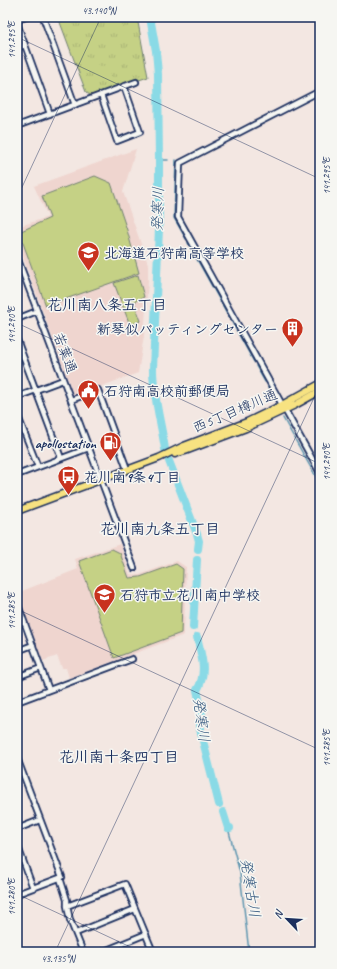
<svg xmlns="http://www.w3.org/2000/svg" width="337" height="969" font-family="Caveat,'Klee One',sans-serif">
	<defs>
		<pattern id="park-tufts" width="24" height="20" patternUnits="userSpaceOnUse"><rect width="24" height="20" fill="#c5d185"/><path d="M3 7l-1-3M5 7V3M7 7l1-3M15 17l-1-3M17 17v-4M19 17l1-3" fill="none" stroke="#a9b475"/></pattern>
	</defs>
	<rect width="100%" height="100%" fill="#f3e7e2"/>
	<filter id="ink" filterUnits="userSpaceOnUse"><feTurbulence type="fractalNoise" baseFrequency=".025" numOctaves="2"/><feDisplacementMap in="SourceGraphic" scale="8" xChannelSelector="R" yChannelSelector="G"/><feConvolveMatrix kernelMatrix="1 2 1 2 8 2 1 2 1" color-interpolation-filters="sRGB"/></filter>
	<g filter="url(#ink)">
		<path fill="#efd5cf" d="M136,149l-13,43 25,72v17l-4,55 -6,37 -64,23 -57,-155v-14l31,-10 -14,-31z
			M120,544l10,30 9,1 38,-14 9,6 -2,68 -115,43 -3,-10h-4l-5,-12 -14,5 -26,-65v-3l61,-24 -3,-10z"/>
		<path fill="url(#park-tufts)" stroke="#708072" d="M58,17h79l11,60 -57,19 -5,-4z"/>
		<path fill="#c5d185" stroke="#708072" d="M95,176l16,7 16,47 12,43 -93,33 -27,-74 31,-14 -8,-22z
			M138,275l6,22 -10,5 7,19 -11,4 -16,-42z
			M112,549l8,4 9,25 11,-1 36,-13 7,5 -2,64 -67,25 -35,-97z"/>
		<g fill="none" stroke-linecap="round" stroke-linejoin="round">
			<path stroke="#5e96b0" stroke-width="1.5" d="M159,160h9
				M176,160l-2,58 12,21
				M188,243l66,119
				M256,366l9,16
				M268,387l6,11
				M283,418l37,66
				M228,828l12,45 9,79"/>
			<path stroke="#8adae6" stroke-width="8" d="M150,17l6,34 2,23 1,86v68l-6,141c0,27 8,53 12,80
				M169,461l28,73 2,7 -1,8
				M193,627l4,-67
				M197,637c4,17 11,36 0,53l5,23 -3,12 20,79
				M223,812l5,16h2"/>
			<defs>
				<path id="minor" d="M43,17l32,88
					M17,20l9,-3
					M17,23l33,91
					M17,48l8,-3
					M320,91l-140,72 -2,54 142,256
					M101,95l16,46 23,-9 -16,-46
					M17,126l119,-44
					M17,257l117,311
					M17,319l20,-8
					M17,340l44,118
					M17,397l46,-17
					M71,400l27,-10 29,79
					M17,414l21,53
					M17,475l72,-27
					M17,602l32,88
					M17,625l7,-3
					M17,651l16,-6
					M17,677l24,-9
					M17,702l115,-43
					M17,758l45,119 -45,17
					M17,829l23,-9
					M17,844l16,44
					M60,878l7,22v6l3,14 13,32
					M67,906l58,-22 28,68
					M76,933l59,-24
					M102,952l44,-18"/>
				<path id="major" d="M175,454l10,-3 61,-23 49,-23 25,-14
					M17,511l142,-53 25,-12 63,-24 35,-17 38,-21"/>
			</defs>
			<use href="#minor" stroke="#1b2f5e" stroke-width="8"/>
			<use href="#major" stroke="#1b2f5e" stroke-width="9"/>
			<use href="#minor" stroke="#f6f6f2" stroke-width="4.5"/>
			<use href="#major" stroke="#f7e281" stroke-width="6"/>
		</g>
	</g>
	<path fill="none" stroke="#1b2f5e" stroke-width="1" stroke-opacity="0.45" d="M17,37l303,142M17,198l84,-181M17,323l303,141M17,609l303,141M17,894l124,58M55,952l265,-567"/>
	<defs>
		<symbol id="school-pin" viewBox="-11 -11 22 30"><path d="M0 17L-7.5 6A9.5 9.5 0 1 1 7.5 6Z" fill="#c8321e" stroke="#f6f6f2"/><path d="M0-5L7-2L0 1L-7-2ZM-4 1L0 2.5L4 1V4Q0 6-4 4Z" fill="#fff"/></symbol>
		<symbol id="building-pin" viewBox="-11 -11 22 30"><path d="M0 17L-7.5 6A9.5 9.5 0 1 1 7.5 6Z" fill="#c8321e" stroke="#f6f6f2"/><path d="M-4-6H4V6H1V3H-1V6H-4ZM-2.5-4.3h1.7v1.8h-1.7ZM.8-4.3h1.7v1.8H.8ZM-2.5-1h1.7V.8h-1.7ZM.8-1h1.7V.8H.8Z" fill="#fff"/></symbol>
		<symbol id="civic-pin" viewBox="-11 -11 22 30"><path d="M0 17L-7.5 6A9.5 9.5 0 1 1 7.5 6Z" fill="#c8321e" stroke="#f6f6f2"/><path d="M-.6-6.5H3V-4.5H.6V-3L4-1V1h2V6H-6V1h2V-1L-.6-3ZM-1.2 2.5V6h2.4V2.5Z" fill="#fff"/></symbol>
		<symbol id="fuel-pin" viewBox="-11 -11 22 30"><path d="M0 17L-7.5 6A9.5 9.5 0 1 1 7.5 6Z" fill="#c8321e" stroke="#f6f6f2"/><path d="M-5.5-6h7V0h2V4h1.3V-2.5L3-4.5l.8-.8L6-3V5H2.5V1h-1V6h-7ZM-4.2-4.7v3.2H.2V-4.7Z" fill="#fff"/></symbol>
		<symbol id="bus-pin" viewBox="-11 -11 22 30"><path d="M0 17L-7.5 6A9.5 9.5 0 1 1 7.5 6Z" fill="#c8321e" stroke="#f6f6f2"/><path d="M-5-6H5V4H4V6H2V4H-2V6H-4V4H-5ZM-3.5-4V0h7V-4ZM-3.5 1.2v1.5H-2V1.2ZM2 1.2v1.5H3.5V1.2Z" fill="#fff"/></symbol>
	</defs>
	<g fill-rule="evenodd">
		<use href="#school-pin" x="76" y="240" width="25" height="34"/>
		<use href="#building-pin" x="280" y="316" width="25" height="34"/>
		<use href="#civic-pin" x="76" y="378" width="25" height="34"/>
		<use href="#fuel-pin" x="98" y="430" width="25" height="34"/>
		<use href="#bus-pin" x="56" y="464" width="25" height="34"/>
		<use href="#school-pin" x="92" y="582" width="25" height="34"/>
	</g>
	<g text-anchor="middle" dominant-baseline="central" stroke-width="3" stroke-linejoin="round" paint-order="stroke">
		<g font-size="14" font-weight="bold" fill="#1b2f5e" stroke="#f6f6f2" text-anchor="start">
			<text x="104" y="253">北海道石狩南高等学校</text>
			<text x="278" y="329" text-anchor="end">新琴似バッティングセンター</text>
			<text x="104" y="391">石狩南高校前郵便局</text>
			<text x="96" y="443" text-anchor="end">apollostation</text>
			<text x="84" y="477">花川南9条4丁目</text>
			<text x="120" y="595">石狩市立花川南中学校</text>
		</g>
		<g font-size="14" fill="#1b2f5e" stroke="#f6f6f2">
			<text transform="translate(65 353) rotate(69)">若葉通</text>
			<text transform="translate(235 411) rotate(-23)">西5丁目樽川通</text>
		</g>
		<g font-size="15" font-style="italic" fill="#375a80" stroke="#f6f6f2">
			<text transform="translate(158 209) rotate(-88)">発寒川</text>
			<text transform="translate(201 720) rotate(82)">発寒川</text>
			<text transform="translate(250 888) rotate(81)">発寒古川</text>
		</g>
		<g font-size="15" font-weight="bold" fill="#1b2f5e" stroke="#f6f6f2">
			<text x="107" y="305">花川南八条五丁目</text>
			<text x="160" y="529">花川南九条五丁目</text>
			<text x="119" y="757">花川南十条四丁目</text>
		</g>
	</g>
	<rect width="337" height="969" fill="none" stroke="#f6f6f2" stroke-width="44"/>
	<g transform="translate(287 919) rotate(295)" stroke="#f6f6f2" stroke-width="3" paint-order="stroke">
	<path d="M0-3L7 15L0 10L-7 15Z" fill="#1b2f5e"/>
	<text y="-6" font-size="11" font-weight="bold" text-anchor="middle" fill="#1b2f5e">N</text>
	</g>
	<rect x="22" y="22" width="293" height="925" fill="none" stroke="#1b2f5e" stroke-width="1.5"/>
	<g font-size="10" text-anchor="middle" fill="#1b2f5e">
		<text x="99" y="14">43.140°N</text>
		<text transform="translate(11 40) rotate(-90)" y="4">141.295°E</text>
		<text transform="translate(326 176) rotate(-90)" y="4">141.295°E</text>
		<text transform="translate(11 325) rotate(-90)" y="4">141.290°E</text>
		<text transform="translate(326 462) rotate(-90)" y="4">141.290°E</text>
		<text transform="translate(11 611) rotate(-90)" y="4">141.285°E</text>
		<text transform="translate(326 748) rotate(-90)" y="4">141.285°E</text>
		<text transform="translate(11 897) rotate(-90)" y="4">141.280°E</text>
		<text x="58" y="962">43.135°N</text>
	</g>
</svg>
